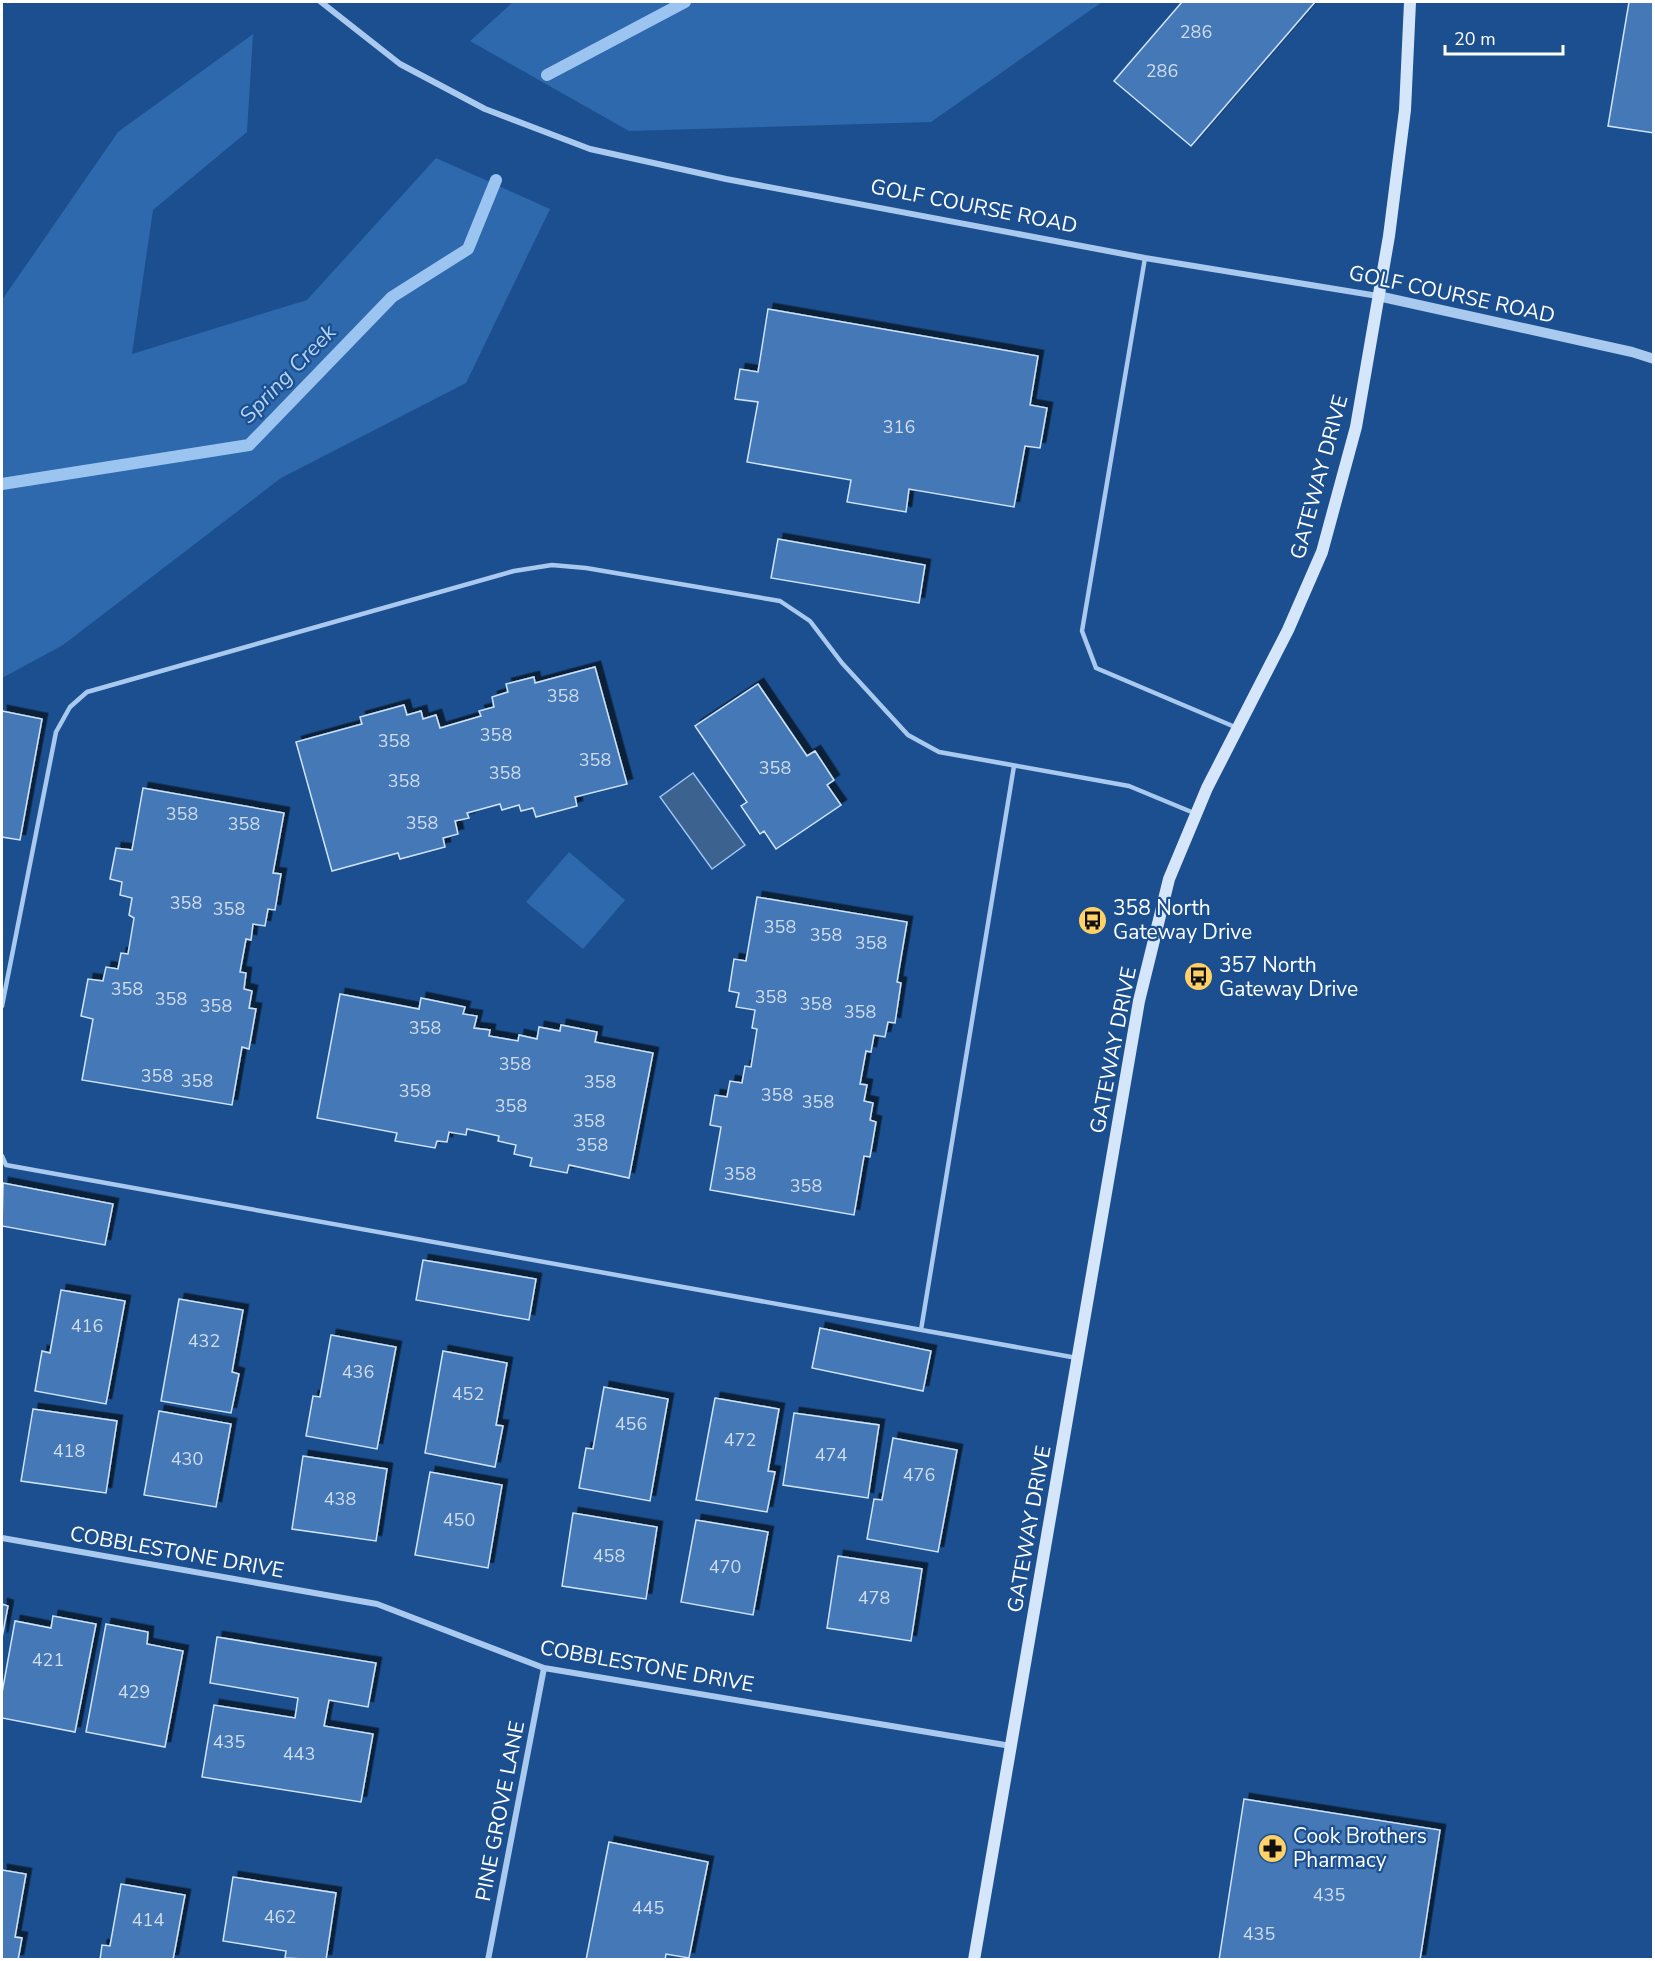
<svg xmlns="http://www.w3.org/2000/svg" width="1655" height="1961" font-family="'Nunito Sans',sans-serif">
	<defs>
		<filter id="shadow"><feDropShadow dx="5.5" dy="-5.5" stdDeviation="0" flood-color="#0009"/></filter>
	</defs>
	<rect width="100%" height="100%" fill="#1b4f8f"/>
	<path fill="#2e69ad" d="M513,2h589l-171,120 -302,9 -159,-90z
		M253,34l-6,98 -94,78 -21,144 175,-54 129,-142 114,51 -84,174 -185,95 -218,167 -61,33v-378l116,-168z
		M569,852l56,48 -42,49 -57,-47z"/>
	<path fill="#3c6290" stroke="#9cc4f0" stroke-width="1.5" d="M693,773l52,72 -33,24 -52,-72z"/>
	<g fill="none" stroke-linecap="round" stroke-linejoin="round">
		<path stroke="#9cc4f0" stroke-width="12" d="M547,75l138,-73
			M2,484l247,-39 143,-148 76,-48 28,-69"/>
	</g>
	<path fill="#4478b7" stroke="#cfe3fa" stroke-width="1.5" filter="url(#shadow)" d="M1182,2h133l-124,144 -77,-65z
		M1629,2h25v131l-46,-7z
		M768,309l270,47 -8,49 17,3 -7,40 -15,-2 -11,61 -105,-18 -3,23 -59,-10 4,-22 -104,-18 11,-60 -23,-3 5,-30 18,3z
		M778,539l147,26 -6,38 -148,-25z
		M595,667l32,117 -52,13 2,9 -41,11 -3,-9 -12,3 -2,-6 -17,5 -2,-6 -33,9 2,5 -14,3 3,13 -15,4 2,9 -45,12 -2,-6 -66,18 -36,-129 66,-18 -2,-7 44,-12 3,10 14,-4 2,8 13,-4 4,13 41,-12 -2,-5 15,-4 -2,-10 16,-5 -2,-8 28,-7 1,6z
		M758,684l49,72 8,-5 19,29 -7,5 14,20 -65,44 -12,-18 -4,3 -19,-28 6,-4 -52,-76z
		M2,711l40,8 -22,121 -18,-3z
		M143,788l141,25 -11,60 8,1 -6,36 -7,-1 -3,17 -12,-2 -2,16 -5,-1 -6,33 6,1 -2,16 8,2 -3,17 7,1 -7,40 -7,-2 -10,58 -150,-25 11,-61 -12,-3 7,-37 15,2 3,-14 12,2 3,-16 7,1 6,-36 -5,-3 3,-17 -12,-3 2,-13 -12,-3 6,-31 16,2z
		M757,897l150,25 -10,60 4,1 -6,40 -7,-1 -3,15 -11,-2 -3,17 -5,-1 -6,33 7,1 -3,16 9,2 -3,17 6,2 -6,35 -6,-1 -10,59 -144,-25 11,-63 -11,-2 5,-30 12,2 3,-16 12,2 3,-17 6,1 6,-38 -5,-1 3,-18 -19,-3 3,-14 -10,-2 5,-32 12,2z
		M340,994l79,15 2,-11 44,9 -2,7 14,2 -3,12 16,2 -1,6 29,5 1,-6 18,4 2,-12 21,4 1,-6 36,7 -2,10 58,11 -24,125 -60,-13 -2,8 -37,-7 2,-8 -18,-4 2,-9 -18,-4 1,-5 -32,-7 -1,6 -17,-3 -2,10 -10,-1 -2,7 -40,-7 2,-8 -80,-15z
		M3,1183l110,21 -8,41 -103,-19z
		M423,1260l113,19 -7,41 -113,-20z
		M61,1290l64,11 -19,103 -71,-13 7,-40 8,2z
		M179,1299l64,11 -11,62 7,2 -8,39 -70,-12z
		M820,1328l111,23 -8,40 -111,-23z
		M331,1335l65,12 -19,102 -71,-13 7,-40 7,1z
		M443,1351l64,12 -11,62 7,1 -8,41 -70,-14z
		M604,1387l64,12 -18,102 -71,-13 7,-40 7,1z
		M715,1398l64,11 -11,62 7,1 -8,40 -71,-12z
		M33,1409l84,12 -11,72 -85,-12z
		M159,1411l72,13 -15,83 -72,-12z
		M794,1413l85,12 -11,73 -85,-13z
		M893,1438l64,12 -19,102 -71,-13 7,-40 8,1z
		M303,1456l84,13 -11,72 -84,-12z
		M430,1472l72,13 -14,83 -73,-13z
		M573,1513l84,14 -11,72 -84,-13z
		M696,1520l72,12 -15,83 -72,-13z
		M838,1556l84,13 -11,72 -84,-13z
		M2,1604l6,2 -6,32z
		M53,1616l43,8 -21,108 -73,-14v-25l13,-72 36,7z
		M106,1624l42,8 -1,12 36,7 -18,96 -79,-15z
		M217,1637l159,26 -8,44 -39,-7 -5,26 49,8 -12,68 -159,-25 12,-72 81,13 3,-20 -88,-15z
		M1244,1799l196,31 -20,130h-201z
		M609,1842l99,20 -19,96 -23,-4 -1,6h-79z
		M2,1870l24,4 -11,63 7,1 -4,22h-16z
		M233,1877l103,16 -10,67 -41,-2 1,-7 -63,-10z
		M121,1884l64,11 -12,65h-73l2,-15 8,1z"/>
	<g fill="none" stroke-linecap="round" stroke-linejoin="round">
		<path stroke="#a9c9ee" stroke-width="4.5" d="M1145,258l-63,373 14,37 139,59
			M2,1006l54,-274 14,-25 17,-15 427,-121 38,-6 34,3 194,33 30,20 32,42 66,72 31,17 190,34 65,27
			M2,1156l4,9 1071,193
			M921,1330l93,-564"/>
		<path stroke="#a9c9ee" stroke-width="6" d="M321,2l79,62 85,45 105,40 136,30 419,79 233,38
			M2,1538l375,66 167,64 467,78
			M488,1960l56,-292"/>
		<path stroke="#a9c9ee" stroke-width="10" d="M1378,296l254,56 22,7"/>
		<path stroke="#d6e6fa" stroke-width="12" d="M974,1960l165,-959 30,-122 38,-91 81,-158 34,-78 34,-125 33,-191 16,-126 5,-108"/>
	</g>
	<defs>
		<symbol id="bus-disc" viewBox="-11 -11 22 22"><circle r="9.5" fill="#ffd166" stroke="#1b4f8f"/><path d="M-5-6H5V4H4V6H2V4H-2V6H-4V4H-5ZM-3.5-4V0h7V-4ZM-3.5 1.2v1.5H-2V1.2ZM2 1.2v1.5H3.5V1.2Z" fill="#111"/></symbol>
		<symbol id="pharmacy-disc" viewBox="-11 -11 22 22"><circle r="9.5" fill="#ffd166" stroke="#1b4f8f"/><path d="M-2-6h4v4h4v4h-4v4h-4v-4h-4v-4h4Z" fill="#111"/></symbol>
	</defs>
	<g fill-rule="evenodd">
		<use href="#bus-disc" x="1076" y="904" width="33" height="33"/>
		<use href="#bus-disc" x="1182" y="960" width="33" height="33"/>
		<use href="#pharmacy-disc" x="1256" y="1832" width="33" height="33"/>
	</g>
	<g text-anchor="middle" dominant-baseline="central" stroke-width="4.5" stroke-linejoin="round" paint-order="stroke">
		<g font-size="18" fill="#d0dded">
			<text x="1196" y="32">286</text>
			<text x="1162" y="71">286</text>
			<text x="899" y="427">316</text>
			<text x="563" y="696">358</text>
			<text x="496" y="735">358</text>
			<text x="394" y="741">358</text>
			<text x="595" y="760">358</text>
			<text x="775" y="768">358</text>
			<text x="505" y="773">358</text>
			<text x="404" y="781">358</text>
			<text x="182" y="814">358</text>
			<text x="422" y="823">358</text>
			<text x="244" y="824">358</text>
			<text x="186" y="903">358</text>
			<text x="229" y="909">358</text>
			<text x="780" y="927">358</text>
			<text x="826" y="935">358</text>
			<text x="871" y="943">358</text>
			<text x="127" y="989">358</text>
			<text x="771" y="997">358</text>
			<text x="171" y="999">358</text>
			<text x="816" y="1004">358</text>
			<text x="216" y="1006">358</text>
			<text x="860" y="1012">358</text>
			<text x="425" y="1028">358</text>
			<text x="515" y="1064">358</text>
			<text x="157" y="1076">358</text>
			<text x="197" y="1081">358</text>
			<text x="600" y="1082">358</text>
			<text x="415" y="1091">358</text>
			<text x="777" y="1095">358</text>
			<text x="818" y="1102">358</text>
			<text x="511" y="1106">358</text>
			<text x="589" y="1121">358</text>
			<text x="592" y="1145">358</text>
			<text x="740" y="1174">358</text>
			<text x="806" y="1186">358</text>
			<text x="87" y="1326">416</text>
			<text x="204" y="1341">432</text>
			<text x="358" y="1372">436</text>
			<text x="468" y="1394">452</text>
			<text x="631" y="1424">456</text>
			<text x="740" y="1440">472</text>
			<text x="69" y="1451">418</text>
			<text x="831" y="1455">474</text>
			<text x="187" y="1459">430</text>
			<text x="919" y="1475">476</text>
			<text x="340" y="1499">438</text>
			<text x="459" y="1520">450</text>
			<text x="609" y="1556">458</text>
			<text x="725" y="1567">470</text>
			<text x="874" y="1598">478</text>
			<text x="48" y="1660">421</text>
			<text x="134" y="1692">429</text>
			<text x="229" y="1742">435</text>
			<text x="299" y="1754">443</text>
			<text x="1329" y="1895">435</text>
			<text x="648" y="1908">445</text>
			<text x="280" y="1917">462</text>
			<text x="148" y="1920">414</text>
			<text x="1259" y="1934">435</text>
		</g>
		<g font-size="21" fill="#fff" stroke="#1b4f8f">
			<text transform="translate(974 206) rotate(11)">GOLF COURSE ROAD</text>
			<text transform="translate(1452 294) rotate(12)">GOLF COURSE ROAD</text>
			<text transform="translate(1319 477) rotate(-75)">GATEWAY DRIVE</text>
			<text transform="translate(1113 1050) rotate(-79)">GATEWAY DRIVE</text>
			<text transform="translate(1029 1529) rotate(-80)">GATEWAY DRIVE</text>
			<text transform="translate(177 1552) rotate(10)">COBBLESTONE DRIVE</text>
			<text transform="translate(647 1666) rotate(10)">COBBLESTONE DRIVE</text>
			<text transform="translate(500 1811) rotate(-79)">PINE GROVE LANE</text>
		</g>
		<g font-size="21" fill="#fff" stroke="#1b4f8f" text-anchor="start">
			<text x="1113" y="908">358 North<tspan x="1113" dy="24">Gateway Drive</tspan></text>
			<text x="1219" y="965">357 North<tspan x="1219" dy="24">Gateway Drive</tspan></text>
			<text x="1293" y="1836">Cook Brothers<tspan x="1293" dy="24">Pharmacy</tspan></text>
		</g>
		<g font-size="22" font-style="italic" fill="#b5d3f5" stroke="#1b4f8f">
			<text transform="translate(288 374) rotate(-46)">Spring Creek</text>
		</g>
	</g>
	<rect width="1655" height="1961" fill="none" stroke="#ffffff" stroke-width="6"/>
	<path d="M1445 45v9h118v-9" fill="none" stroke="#ffffff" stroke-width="3"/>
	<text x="1454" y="45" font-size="18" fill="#ffffff" stroke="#1b4f8f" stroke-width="4.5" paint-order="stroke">20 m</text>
</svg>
